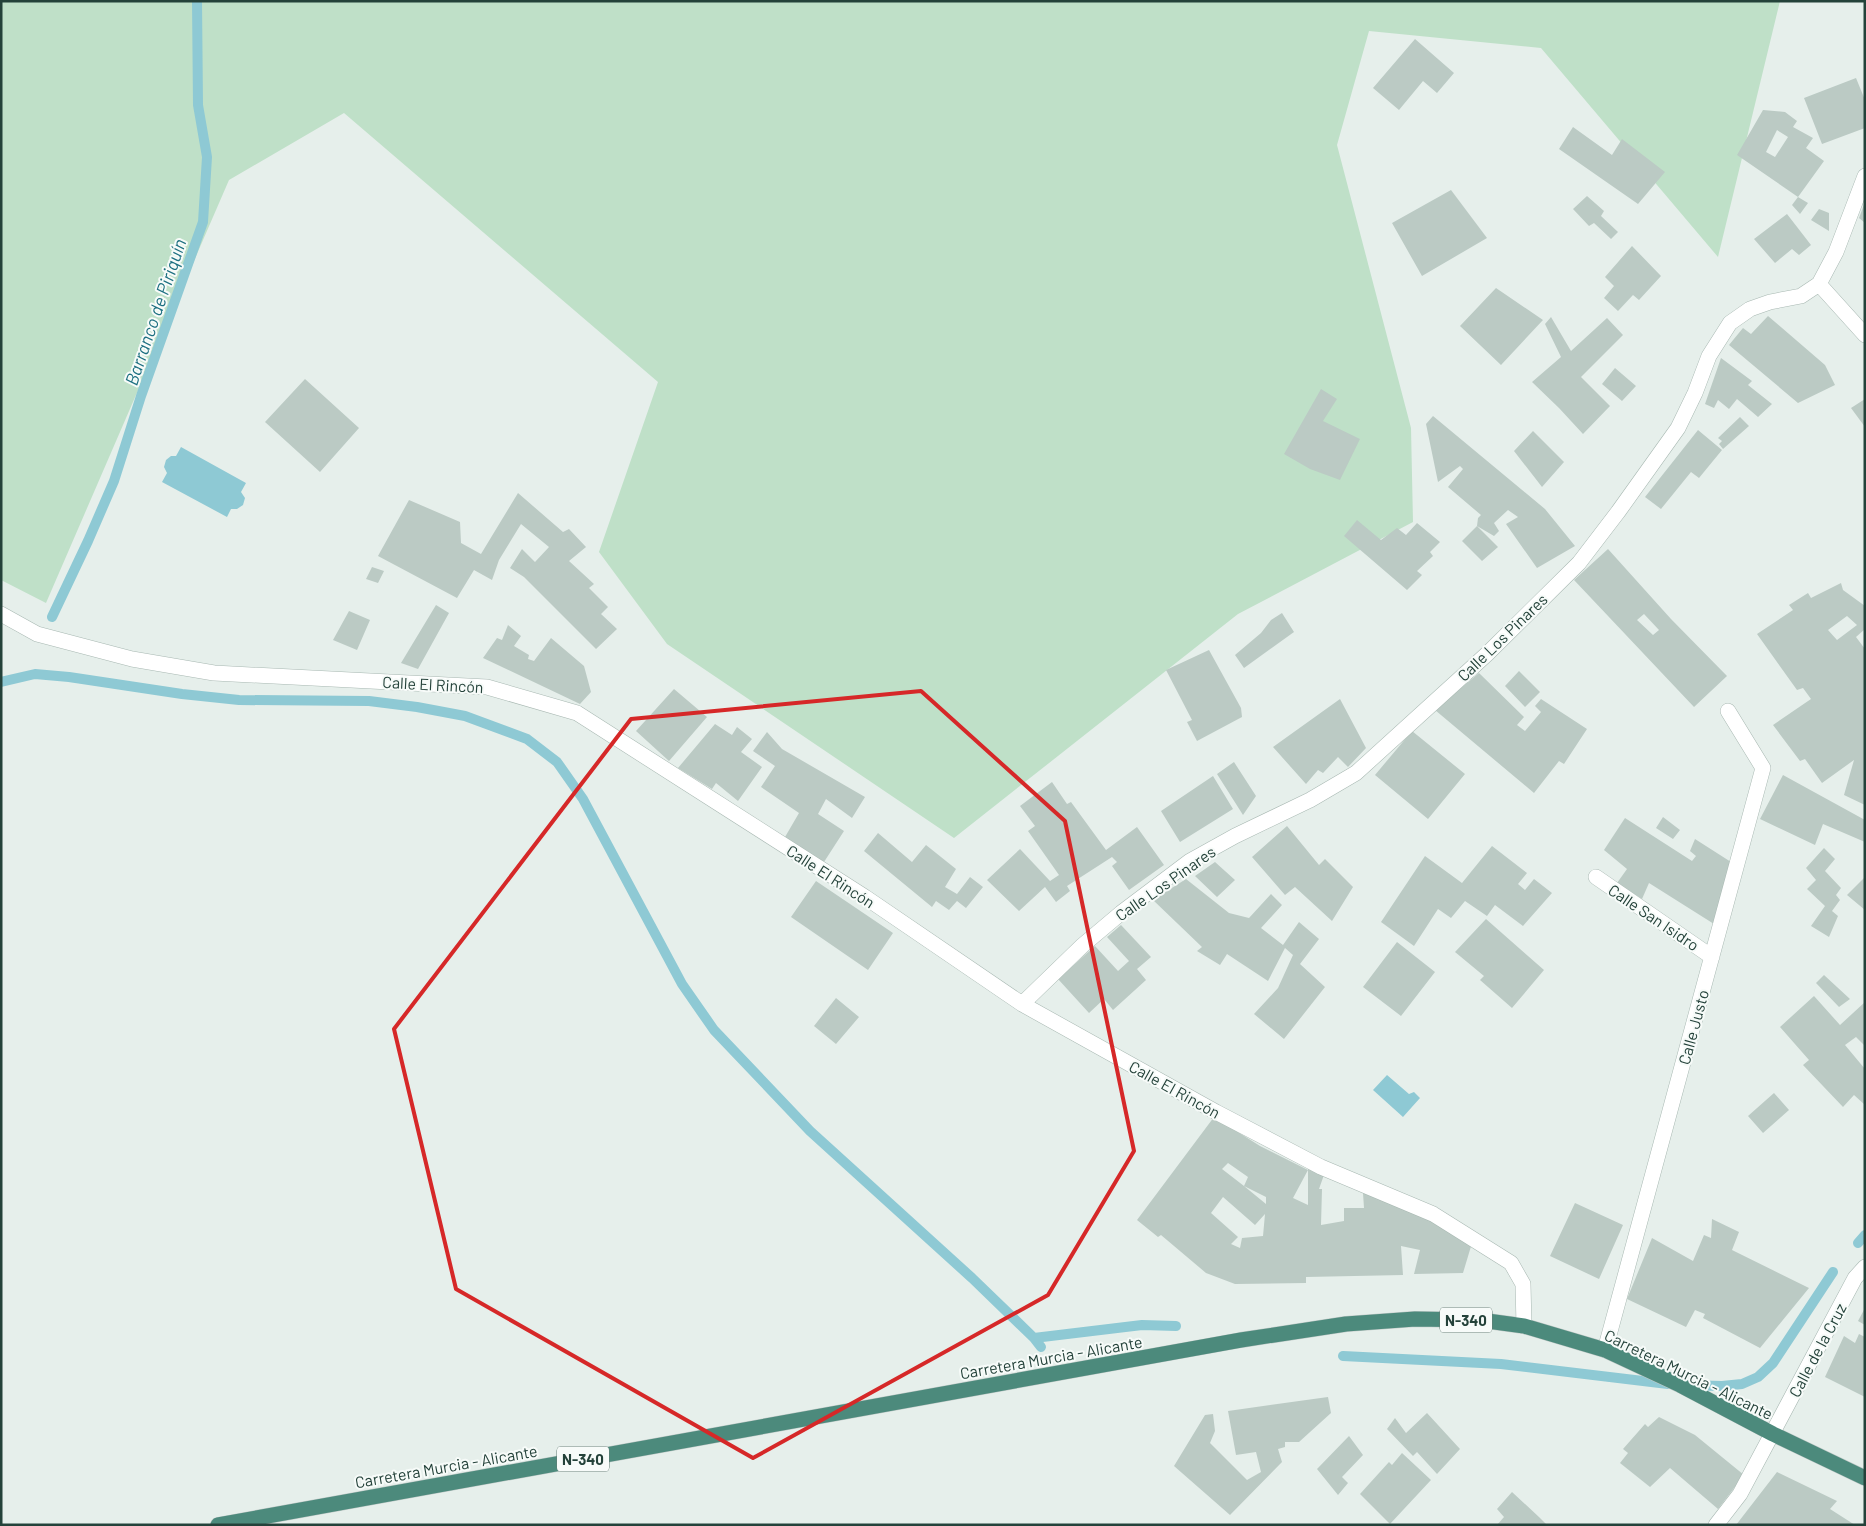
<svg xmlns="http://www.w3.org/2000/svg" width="1866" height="1526" font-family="Barlow,sans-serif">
	<rect width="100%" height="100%" fill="#e6efeb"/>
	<path fill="#bfe0c8" d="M1,1h1779l-62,256 -177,-209 -172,-17 -32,114 74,283 2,94 -175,92 -284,224 -287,-194 -68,-92 59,-170 -314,-269 -115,67 -183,423 -45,-23z"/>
	<path fill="#8ec9d4" d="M181,447l65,36 -5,9 4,6 -2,7 -6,4h-6l-4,8 -65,-35 5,-9 -3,-6 2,-7 5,-4h5z
		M1387,1075l22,19 5,-2 6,6 -17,19 -30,-27z"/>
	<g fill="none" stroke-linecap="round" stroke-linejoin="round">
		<path stroke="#8ec9d4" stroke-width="10" d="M52,617l36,-76 26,-60 27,-85 62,-174 4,-65 -9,-52 -1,-104
			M1,682l34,-8 34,3 113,17 57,6 130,1 48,6 48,9 62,23 30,23 26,37 99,185 32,46 96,101 162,147 62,60 7,9
			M1858,1243l7,-8
			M1034,1338l108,-13 34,1
			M1343,1356l158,8 167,20
			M1685,1385l37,1 20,-2 16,-7 15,-14 60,-91"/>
	</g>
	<path fill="#bbcac4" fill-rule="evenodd" d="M1415,39l39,34 -17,20 -14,-12 -24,29 -26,-22z
		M1856,78l9,22v28l-43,16 -18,-46z
		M1763,110l22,2 12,9 -4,6 20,11 -7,10 18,13 -26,36 -61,-42zM1777,130l11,7 -13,20 -9,-5z
		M1573,127l39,28 10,-16 43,33 -27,32 -79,-55z
		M1451,190l36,48 -65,38 -30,-53z
		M1587,196l17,15 -3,5 17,16 -7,7 -17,-16 -5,3 -16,-17z
		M1798,197l10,6 -8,11 -8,-9z
		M1865,202v21l-6,-5z
		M1819,209l10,4v18l-18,-11z
		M1787,214l24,31 -12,10 -7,-6 -17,14 -21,-24z
		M1632,246l29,30 -22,24 -6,-5 -15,16 -14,-13 10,-12 -9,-9z
		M1496,288l47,32 -42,45 -41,-39z
		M1768,316l57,49 10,20 -37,18 -69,-58 14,-17 8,6z
		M1551,317l20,34 36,-33 16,17 -42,42 29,29 -27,28 -24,-26 -27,-26 29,-25 -16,-33z
		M1721,358l31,23 -4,4 24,19 -14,13 -21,-18 -8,10 -11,-9 -4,8 -9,-4z
		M1615,368l21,18 -14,15 -20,-17z
		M305,379l54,49 -39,44 -55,-50z
		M1321,389l16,10 -14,22 37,18 -20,41 -30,-11 -26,-15z
		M1865,399v28l-14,-19z
		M1433,416l112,93 30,37 -38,22 -31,-44 12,-7 -10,-7 -14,13 5,8 -5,5 -17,-10 21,21 -16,14 -20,-20 15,-15 1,-8 3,-3 -33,-28 15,-18 -3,-3 -22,16 -12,-58z
		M1740,417l9,9 -26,23 -4,-5 3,-3 -4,-3z
		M1698,430l24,20 -23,28 -8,-6 -30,37 -16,-12z
		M1533,431l31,31 -22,25 -28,-36z
		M518,493l45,39 6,-3 17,18 -17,14 25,23 -5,4 19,19 -7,7 16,15 -21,20 -72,-72 -14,-9 12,-19 13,13 14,-15 -28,-23 -22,36 -7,20 -18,-10 -17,28 -79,-42 31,-56 51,22 1,21 20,11z
		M1357,520l24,20 16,-12 9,7 11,-12 23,19 -10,10 3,4 -16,15 5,4 -15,15 -63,-54z
		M1608,549l63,70 56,57 -33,31 -120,-127zM1644,614l15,16 -6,5 -16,-15z
		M372,567l12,4 -6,12 -12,-4z
		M1841,583l2,7 22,16v23l-9,8 9,12v156l-21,-10 10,-35 -32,23 -17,-24 -5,2 -27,-36 38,-26 -8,-11 -6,2 -40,-56 36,-24 -4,-5 19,-12 3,5zM1847,616l10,9 -20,15 -9,-10z
		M436,605l13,8 -31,56 -17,-6z
		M349,611l21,9 -13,30 -24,-10z
		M1282,613l12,19 -50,36 -9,-13 26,-22 10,-13z
		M508,625l13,11 -7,10 15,9 -1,4 6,2 17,-23 33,28 7,26 -11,12 -97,-46 14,-20 5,2z
		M1209,650l32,58 1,9 -45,24 -10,-19 5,-2 -26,-50z
		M1519,671l21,21 -15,15 -20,-21z
		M1479,673l45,44 -7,8 8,6 16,-19 -6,-6 6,-7 46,30 -23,35 -5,-3 -25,32 -99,-83z
		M674,689l33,28 -38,44 -33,-30z
		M1340,699l26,49 -18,19 -10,-10 -15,16 -5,-3 -12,14 -33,-37z
		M715,724l17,11 5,-8 15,12 -11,13 21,15 -24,34 -22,-18 -4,6 -34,-21z
		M1412,731l53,43 -37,45 -53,-44z
		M767,732l15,17 83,48 -13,21 -26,-19 -8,15 26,17 -20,31 -39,-25 14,-24 -38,-26 14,-21 -22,-15z
		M1234,762l22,34 -13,19 -26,-41z
		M1783,775l82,45v22l-42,-18 -8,21 -55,-26z
		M1213,776l20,33 -53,33 -19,-31z
		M1052,782l15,22 4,-2 35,48 31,-23 27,38 -35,25 -17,-24 5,-4 -5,-5 -45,29 3,5 -14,11 -11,-15 -26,24 -32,-31 33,-31 30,32 9,-6 -31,-44 7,-5 -15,-20z
		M1663,817l17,13 -7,9 -17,-11z
		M1625,818l67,43 4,-5 -6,-5 5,-12 36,23 -17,62 -65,-41 -7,16 -25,-16 10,-14 -23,-19z
		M1287,826l32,39 6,-6 28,28 -21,34 -37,-34 -10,8 -33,-38z
		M878,833l34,29 14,-17 30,24 -11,18 12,7 13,-17 13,10 -17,21 -9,-7 -8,9 -13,-9 -4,6 -68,-56z
		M1492,846l35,27 -9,11 7,6 9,-11 18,14 -29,33 -28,-21 -8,11 -22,-15 -14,17 -13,-9 -24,37 -33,-24 44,-66 37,27z
		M1824,848l11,11 -10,12 16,17 -5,7 4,5 -8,11 6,5 -9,21 -18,-11 14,-20 -18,-17 9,-9 -10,-12z
		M1215,862l20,18 -18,17 -22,-21z
		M1865,877v33l-18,-15z
		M1186,879l43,34 20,5 22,-24 11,11 -21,23 22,17 16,-23 20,17 -19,25 25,23 -41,52 -30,-25 24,-26 15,-33 -8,-7 -17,33 -41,-27 -7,11 -23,-14 5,-4 -49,-47z
		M816,881l77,52 -25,37 -77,-53z
		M1486,919l58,51 -32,38 -32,-28 4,-4 -29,-24z
		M1121,925l30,32 -14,12 9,11 -33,30 -9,-11 -15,14 -31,-34 37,-33 23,25 11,-10 -22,-24z
		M1397,942l38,30 -34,44 -38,-29z
		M1824,975l26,24 -11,8 -23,-24z
		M1814,996l26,29 25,-23v44l-9,-9 -11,8 20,24v36l-11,-10 -11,12 -40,-42 6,-5 -29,-33z
		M836,998l23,19 -23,27 -22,-18z
		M1774,1093l15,17 -26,23 -15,-17z
		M1214,1117l46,29 48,24 1,-7 16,9 -6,17h3l-1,36 23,-4v-13h20l-1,-15 16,6 25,4 68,40 -9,30 -49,1 6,-24 -19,-4 2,29 -97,2v6l-71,1 -29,-11 -45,-38 -3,2 -21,-17zM1228,1163l20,14 -4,9 -22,-17zM1308,1170v35l-15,-7zM1244,1186l22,11v7zM1223,1197l32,28 10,-11 -2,22 -21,2 -2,10 -9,-4 7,-7 -27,-24z
		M1575,1203l48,22 -24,54 -49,-23z
		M1712,1219l27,13 -7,18 77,38 -49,60 -57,-30 2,-4 -10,-4 -9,17 -59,-28 25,-61 41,23 11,-26 7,3z
		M1865,1308v17l-7,-4z
		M1859,1334l6,3v60l-40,-20 19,-41 11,7z
		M1328,1397l3,16 -32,29h-14v5l-7,2 4,13 -52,53 -56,-49 31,-51 8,-1 2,17 -5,12 37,37 14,-8 -5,-20 -20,3 -8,-44z
		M1427,1413l33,36 -23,25 -20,-22 -4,4 -26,-27 8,-11 11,15z
		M1659,1417l36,18 49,40 -26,34 -48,-41 -20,19 -30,-24 8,-10 -5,-4 22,-25 3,3z
		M1349,1436l14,19 -21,22 6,6 -10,12 -21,-26z
		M1402,1453l29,27 -41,44 -30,-30 29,-32 3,3z
		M1777,1472l60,29 -7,8 25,16h-119z
		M1512,1492l27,25 8,8h-50l7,-8 -7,-8z"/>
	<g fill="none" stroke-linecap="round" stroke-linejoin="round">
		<defs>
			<path id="minor" d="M1819,284l46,51
				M1,614l36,20 95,25 82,14 273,14 90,26 288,184 157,107 194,108 105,55 112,47 78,49 12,21 1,42
				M1596,877l116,80
				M1022,1004l61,-59 38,-32 69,-52 45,-25 75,-36 46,-27 131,-119 92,-91 39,-51 60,-84 17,-35 14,-37 21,-33 20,-14 20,-7 31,-6 18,-12 17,-32 29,-76
				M1605,1350l158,-582 -35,-57
				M1716,1525l24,-31 115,-216 10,-11"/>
			<path id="trunk" d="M218,1525l1023,-185 105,-16 69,-5 65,1 44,6 81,24 75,35 93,49 92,44"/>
		</defs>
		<use href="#minor" stroke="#a8b8b2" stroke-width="16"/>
		<use href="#trunk" stroke="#c2cac8" stroke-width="16"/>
		<use href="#minor" stroke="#fff" stroke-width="15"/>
		<use href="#trunk" stroke="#4c8a7c" stroke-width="15"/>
	</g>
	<path fill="none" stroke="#d62828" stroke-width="4" stroke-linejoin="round" d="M921,691l144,130 69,330 -86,144 -295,163 -297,-169 -62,-260 237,-310z"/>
	<g text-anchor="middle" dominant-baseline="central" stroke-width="4" stroke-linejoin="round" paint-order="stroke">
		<g fill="#f7fbf9" stroke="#637a73" stroke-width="1">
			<rect x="1440" y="1307.5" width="52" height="25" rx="4"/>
			<rect x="557" y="1446.5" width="52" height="25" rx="4"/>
		</g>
		<g font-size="15" font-weight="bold" fill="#24423a">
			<text x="1466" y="1320">N-340</text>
			<text x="583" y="1459">N-340</text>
		</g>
		<g font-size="16" fill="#24423a" stroke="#f7fbf9">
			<text transform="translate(1502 637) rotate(-44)">Calle Los Pinares</text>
			<text transform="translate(433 684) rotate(3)">Calle El Rincón</text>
			<text transform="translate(831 876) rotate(33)">Calle El Rincón</text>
			<text transform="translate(1165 883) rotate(-35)">Calle Los Pinares</text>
			<text transform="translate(1654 917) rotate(34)">Calle San Isidro</text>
			<text transform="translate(1693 1027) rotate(-75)">Calle Justo</text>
			<text transform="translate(1175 1089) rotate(29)">Calle El Rincón</text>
			<text transform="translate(1817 1350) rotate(-62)">Calle de la Cruz</text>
			<text transform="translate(1051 1357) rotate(-10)">Carretera Murcia - Alicante</text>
			<text transform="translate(1689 1374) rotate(26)">Carretera Murcia - Alicante</text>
			<text transform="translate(446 1466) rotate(-10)">Carretera Murcia - Alicante</text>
		</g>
		<g font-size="18" font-style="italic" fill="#1c6f80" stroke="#f7fbf9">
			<text transform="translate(155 312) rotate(-71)">Barranco de Piriquín</text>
		</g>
	</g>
	<rect width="1866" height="1526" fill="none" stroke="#24423a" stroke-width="5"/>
</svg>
